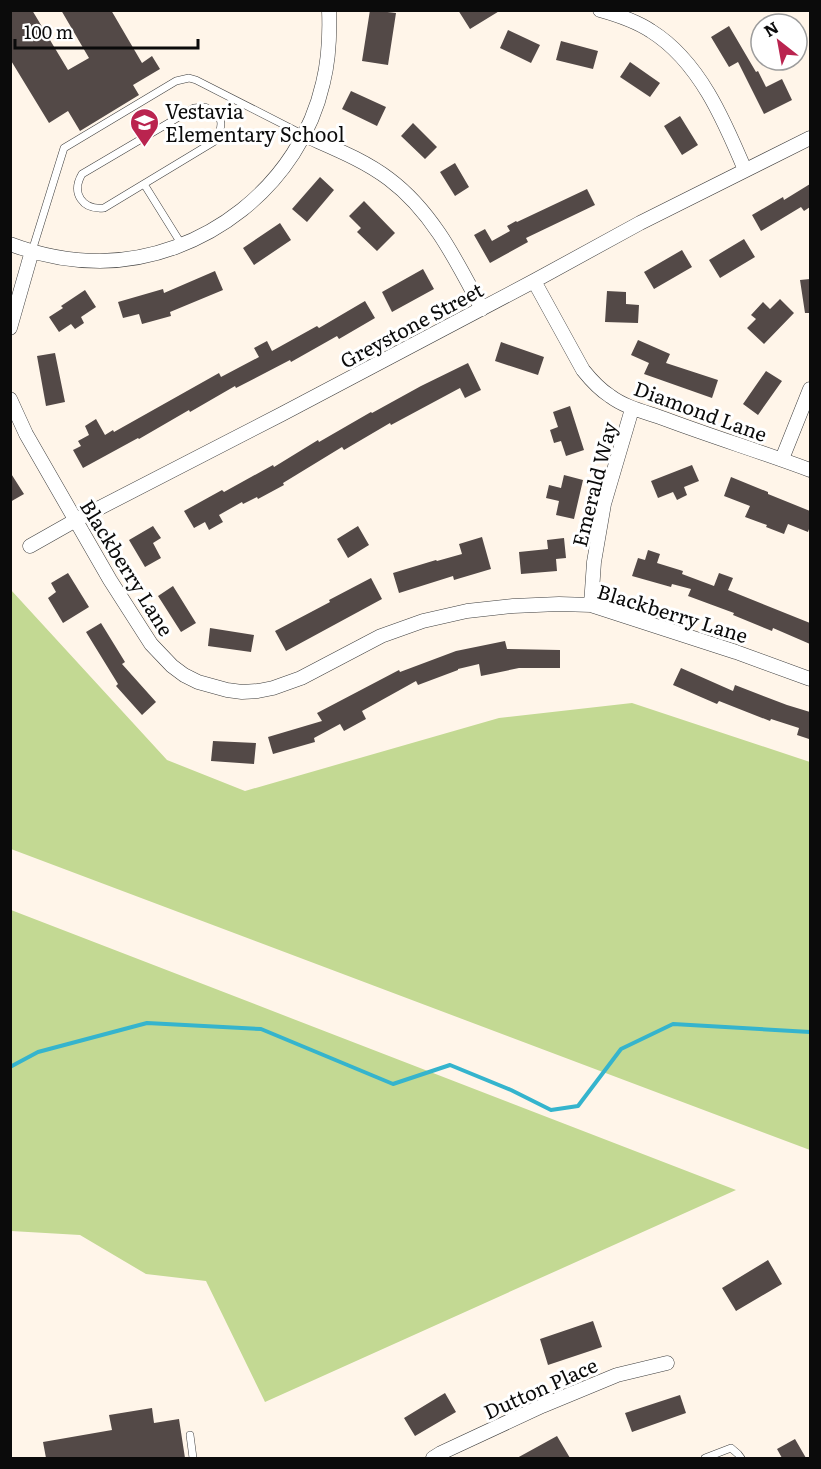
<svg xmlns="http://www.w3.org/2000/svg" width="821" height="1469" font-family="Literata,serif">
	<rect width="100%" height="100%" fill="#fff5e9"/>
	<path fill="#c3d993" d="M11,590l156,170 78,31 254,-73 133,-15 178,59v388l-799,-301z
		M11,910l725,280 -471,212 -59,-121 -60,-7 -66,-39 -69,-4z"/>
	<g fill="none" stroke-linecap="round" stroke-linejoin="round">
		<path stroke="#35b4cd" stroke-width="4" d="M10,1067l28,-15 109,-29 114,6 132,55 57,-19 61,25 40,20 27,-4 43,-57 52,-25 137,8"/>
	</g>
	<path fill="#534947" d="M10,10h22l36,60 21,-12 -28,-48h50l31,53 10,-7 8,13 -27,16 6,10 -59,36 -12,-20 -19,12 -39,-64z
		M370,10l26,3 -8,52 -26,-4z
		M458,10h43l-31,19z
		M729,26l27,46 2,-1 8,16 16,-8 10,21 -28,14 -26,-52 -9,5 -18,-30z
		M508,30l32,15 -9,18 -31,-15z
		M561,41l37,10 -5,18 -37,-9z
		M630,62l30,21 -10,14 -30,-20z
		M351,91l35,16 -9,19 -35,-17z
		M680,116l18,29 -16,10 -18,-29z
		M413,123l24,24 -12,12 -24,-23z
		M455,163l14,24 -14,9 -15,-24z
		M320,177l14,13 -27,32 -15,-13z
		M810,184v23l-6,4 -3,-4 -40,24 -9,-16 31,-18 1,3z
		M587,189l8,16 -69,33 2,4 -38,21 -16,-28 11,-6 7,12 18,-10 -3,-5 9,-5 1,1z
		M364,201l31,32 -18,18 -20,-19 4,-4 -12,-12z
		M280,223l11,17 -37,25 -11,-17z
		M744,239l11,18 -35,21 -11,-18z
		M682,250l10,17 -38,22 -10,-17z
		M423,269l11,20 -42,23 -10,-20z
		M215,271l8,19 -53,22 1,4 -29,8 -3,-10 -16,4 -5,-16 45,-13 1,4z
		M810,279v34h-5l-5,-33z
		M85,290l11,17 -15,10 3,6 -9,6 -4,-5 -12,8 -10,-15 14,-9 -2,-2z
		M607,291l19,1v12l13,1 -1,18 -33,-1z
		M780,299l14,14 -30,31 -17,-16 9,-9 -5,-4 12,-13 7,7z
		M365,301l10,17 -36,21 -2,-3 -46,26 -1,-2 -54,28 -1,-2 -45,26 -1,-2 -50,29 -1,-1 -55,30 -10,-18 8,-4 -3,-5 11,-6 -4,-9 11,-7 9,16 8,-5 1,2 105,-59 2,4 38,-20 -5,-9 13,-7 5,10 45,-25 2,2z
		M638,340l32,14 -4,9 52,17 -6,18 -68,-24 5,-11 -18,-8z
		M501,342l43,15 -6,18 -43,-14z
		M55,353l10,49 -19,4 -9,-50z
		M468,363l13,27 -16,8 -5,-10 -69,37 -1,-2 -46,27 -2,-3 -59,36 1,2 -26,14 -1,-2 -14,7 -1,-2 -23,13 4,7 -14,8 -4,-8 -11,6 -10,-17 38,-21 2,2 49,-27 1,2 44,-27 1,2 52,-30 1,1 49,-27z
		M766,371l16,10 -24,34 -15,-11z
		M570,406l14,44 -18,6 -5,-15 -7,2 -4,-13 8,-3 -5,-15z
		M692,465l7,16 -15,6 3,8 -10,5 -4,-8 -15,6 -7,-17z
		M10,472l14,22 -14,8z
		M564,475l19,5 -9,39 -18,-4 3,-14 -13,-3 3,-13 12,3z
		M731,477l37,15v2l42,17v15l-2,6 -20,-8 -4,10 -18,-7 1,-2 -22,-8 5,-11 -26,-10z
		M153,526l8,12 -8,5 8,15 -16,9 -16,-27z
		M358,526l11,19 -21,13 -11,-19z
		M482,537l9,32 -37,11 -1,-4 -54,17 -6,-20 43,-13 1,1 25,-7 -3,-10z
		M564,538l2,20 -10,1 1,12 -36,3 -2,-22 29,-3 -1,-9z
		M648,550l12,4 -3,9 26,8 -1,3 32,12 5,-13 14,5 -5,12 82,33v21l-37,-16 -1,3 -39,-16 1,-2 -46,-17 3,-7 -19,-5 -1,3 -39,-11 6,-18 7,2z
		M68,573l21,34 -26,16 -15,-25 8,-6 -5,-9z
		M371,578l11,21 -96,52 -11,-20 55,-29 -1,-2z
		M173,586l23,37 -15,9 -23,-36z
		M101,623l24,39 -3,2 34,38 -14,13 -26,-29 2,-2 -32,-52z
		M210,628l44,7 -3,17 -43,-6z
		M505,641l2,8 53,1v18h-41l-38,8 -2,-12 -21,5v1l-40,15 -2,-4 -54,30 4,8 -22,12 -4,-7 -26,14 1,4 -42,12 -5,-17 54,-16 -5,-8 82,-43 1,2 56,-21z
		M681,668l52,23 2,-6 52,20 23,7v21l-1,6 -12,-4 2,-7 -28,-9 -1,2 -51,-20 -2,3 -44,-19z
		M213,741l43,2 -2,21 -43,-3z
		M768,1260l14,24 -46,27 -14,-23z
		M593,1321l9,26 -54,18 -8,-26z
		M445,1393l11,19 -41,24 -11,-18z
		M680,1395l6,18 -54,19 -7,-19z
		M152,1408l2,15 25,-4 6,39h-139l-3,-16 69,-12 -3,-15z
		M557,1436l13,22h-53z
		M795,1439l11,19h-24l-5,-9z"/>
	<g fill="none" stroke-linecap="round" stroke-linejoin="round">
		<defs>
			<path id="service" d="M205,107c18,9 20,16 10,34l-111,67c-22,2 -33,-15 -22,-34l112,-66z
				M144,184l38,61
				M32,251l32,-103 112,-67 13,-3 7,2 108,55
				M190,1435l3,23
				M705,1458l26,-10 7,6 3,4"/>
			<path id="minor" d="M600,10c18,5 36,11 51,21 48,30 73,89 94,139
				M304,135c29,13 60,25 85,44 44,33 68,83 93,130
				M10,244c29,11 59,17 90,17 104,-1 200,-76 223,-178 6,-24 7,-48 6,-73
				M534,281l49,89c8,10 16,19 27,26 16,12 36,16 55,23 48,18 97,33 145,51
				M10,328l22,-77
				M10,399l16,35 84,146 41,64 21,22 12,9 14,7 29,8 15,2 16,-1 15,-3 28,-10 80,-42 42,-15 44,-10 46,-5 46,-2 32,1 145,47 74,27
				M782,459l28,-70
				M30,546l46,-26 206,-106 252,-133 106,-58 170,-85
				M591,605l3,-43 10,-58 28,-95
				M433,1458l8,-5 101,-47 75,-31 50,-12"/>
		</defs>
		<use href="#service" stroke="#3e3e3e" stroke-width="8"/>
		<use href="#minor" stroke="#3e3e3e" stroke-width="15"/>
		<use href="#service" stroke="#fff" stroke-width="7"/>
		<use href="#minor" stroke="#fff" stroke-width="14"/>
	</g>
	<defs>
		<symbol id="school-pin" viewBox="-11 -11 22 30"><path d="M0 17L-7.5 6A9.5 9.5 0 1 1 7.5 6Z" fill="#ba244f" stroke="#fff"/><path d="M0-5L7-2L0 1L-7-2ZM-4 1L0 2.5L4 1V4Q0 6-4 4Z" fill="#fff"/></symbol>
	</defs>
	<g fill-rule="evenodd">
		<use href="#school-pin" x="128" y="106" width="33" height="45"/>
	</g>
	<g text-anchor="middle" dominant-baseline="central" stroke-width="6" stroke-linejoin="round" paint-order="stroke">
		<g font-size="20" fill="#0b0b0b" stroke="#fff" text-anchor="start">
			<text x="165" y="110">Vestavia<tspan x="165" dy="23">Elementary School</tspan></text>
		</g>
		<g font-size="20" fill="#0b0b0b" stroke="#fff">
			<text transform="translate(411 324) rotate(-28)">Greystone Street</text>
			<text transform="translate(701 410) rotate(20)">Diamond Lane</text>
			<text transform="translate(593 484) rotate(-76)">Emerald Way</text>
			<text transform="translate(128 567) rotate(58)">Blackberry Lane</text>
			<text transform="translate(673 612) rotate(17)">Blackberry Lane</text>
			<text transform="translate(540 1387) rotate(-24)">Dutton Place</text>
		</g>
	</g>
	<rect width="821" height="1469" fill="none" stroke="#0b0b0b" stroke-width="24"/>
	<g transform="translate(779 42) rotate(329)"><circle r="28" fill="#ffffff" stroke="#9d9d9d" stroke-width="1.5"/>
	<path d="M0-4.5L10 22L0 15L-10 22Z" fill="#ba244f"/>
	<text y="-9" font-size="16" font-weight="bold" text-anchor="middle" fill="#0b0b0b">N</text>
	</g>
	<path d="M15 39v9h183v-9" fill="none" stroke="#0b0b0b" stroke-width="3"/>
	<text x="24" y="39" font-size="18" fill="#0b0b0b" stroke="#ffffff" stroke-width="4.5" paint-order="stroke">100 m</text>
</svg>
